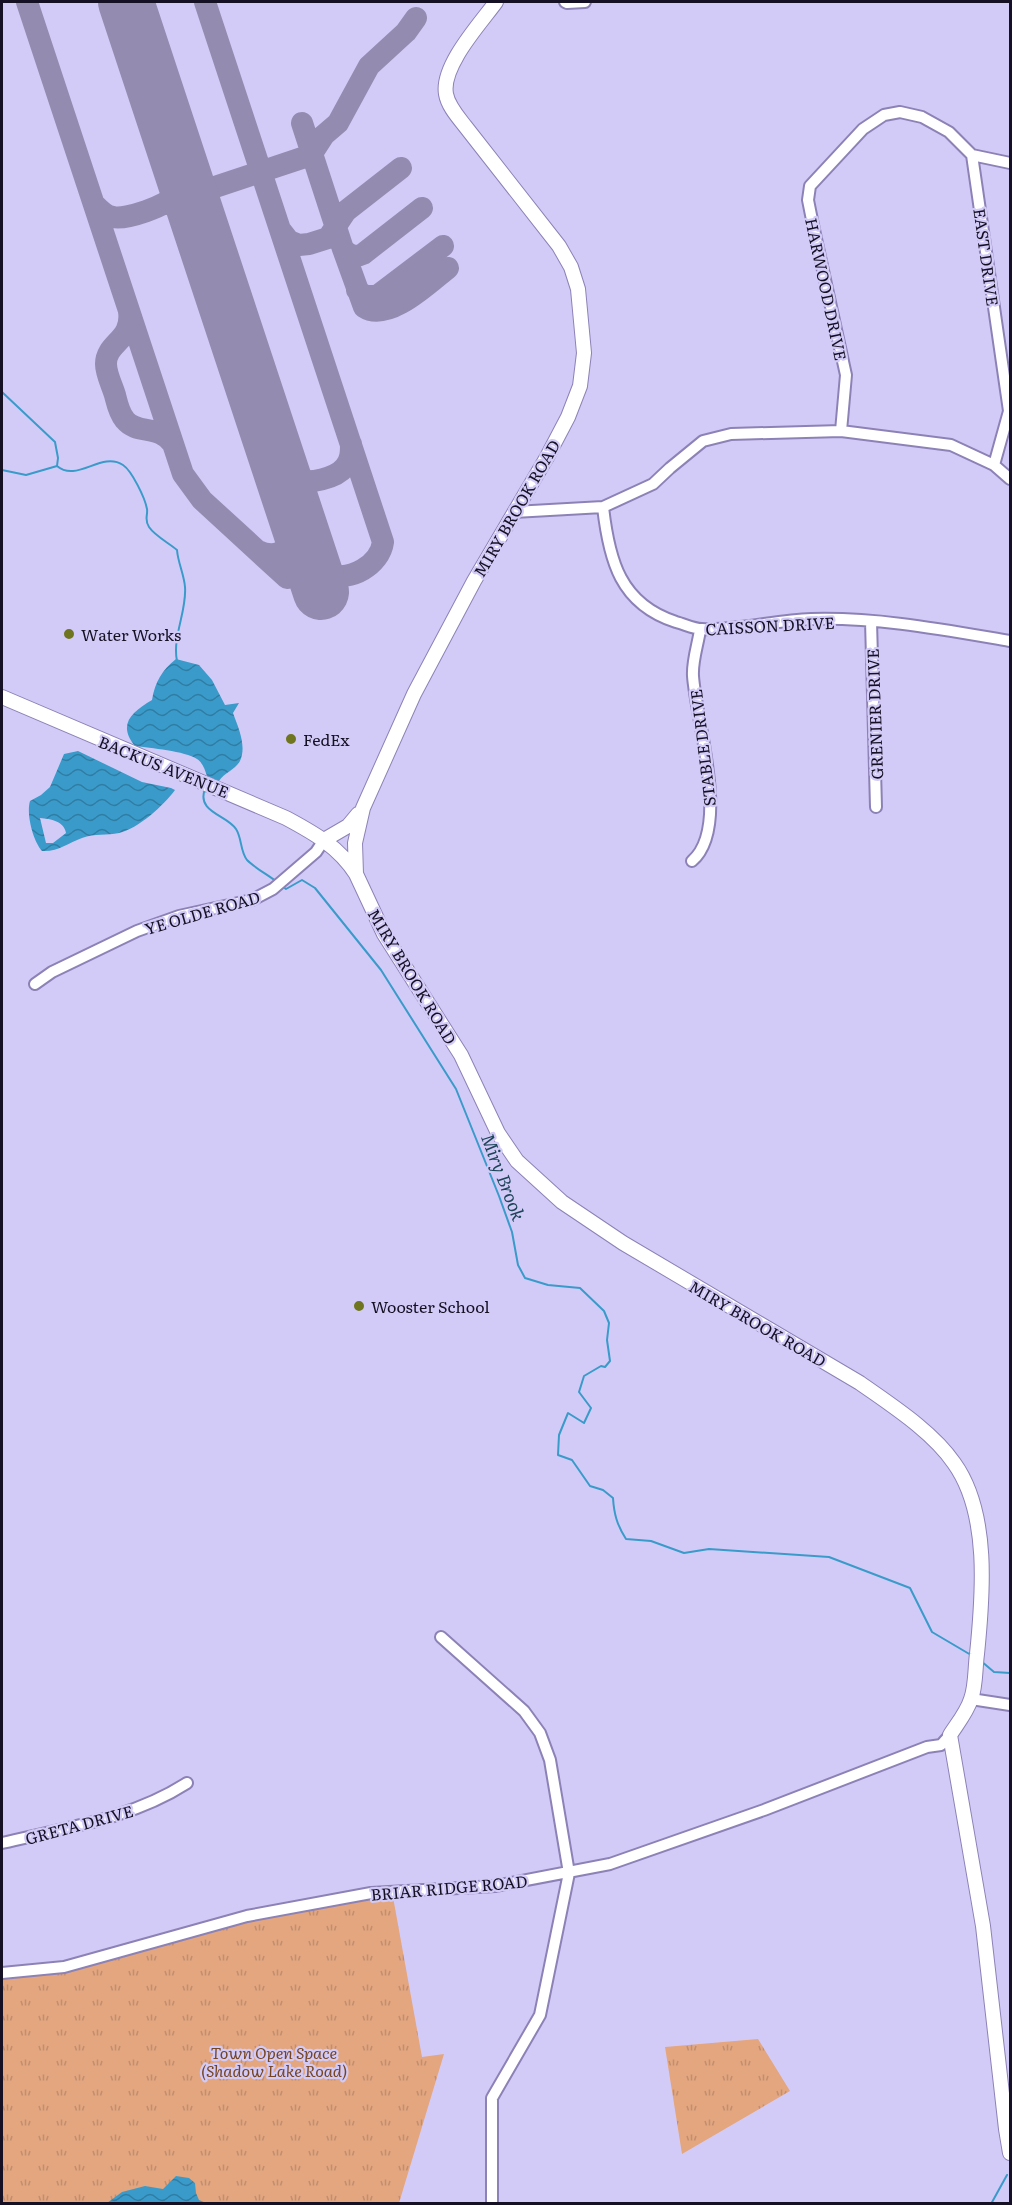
<svg xmlns="http://www.w3.org/2000/svg" width="1012" height="2205" font-family="Literata,serif">
	<defs>
		<pattern id="grass-tufts" width="24" height="20" patternUnits="userSpaceOnUse" patternTransform="scale(1.5)"><rect width="24" height="20" fill="#e3a67f"/><path d="M3 7l-1-3M5 7V3M7 7l1-3M15 17l-1-3M17 17v-4M19 17l1-3" fill="none" stroke="#c28e6d"/></pattern>
		<pattern id="water-waves" width="16" height="10" patternUnits="userSpaceOnUse" patternTransform="scale(1.5)"><rect width="16" height="10" fill="#3a9bca"/><path d="M0 5q4-4 8 0t8 0" fill="none" stroke="#307da4"/></pattern>
	</defs>
	<rect width="100%" height="100%" fill="#d3cbf7"/>
	<path fill="url(#grass-tufts)" d="M393,1897l29,160 22,-3 -45,149 -397,1v-227l62,-5 180,-51 125,-22z
		M758,2039l32,52 -108,63 -17,-107z"/>
	<path fill="url(#water-waves)" fill-rule="evenodd" d="M176,659l23,6 13,15 13,25 14,-2 -6,10c5,14 14,33 7,48 -4,8 -16,12 -21,20l-12,-5c-2,-6 -4,-13 -10,-17 -12,-8 -47,-11 -62,-13 -18,-22 -3,-34 17,-46 3,-18 10,-30 24,-41z
		M78,751l64,31 29,6 4,2c-11,15 -37,39 -56,43 -12,3 -24,0 -37,5 -14,5 -24,14 -40,13 -9,-10 -16,-37 -12,-50l11,-6 9,-8 14,-33zM40,818c11,1 24,3 26,15l-13,10h-7z
		M176,2176l13,2 6,5 1,10 3,7 7,3h-99l15,-11 23,-6 18,3z"/>
	<g fill="none" stroke-linecap="round" stroke-linejoin="round">
		<path stroke="#3a9bca" stroke-width="2" d="M2,392l53,50 3,16 -1,8c20,17 44,-15 66,-1 9,6 22,33 24,44 1,6 -3,11 2,18 6,9 20,16 28,23 1,13 7,24 8,37 2,24 -13,50 -8,74
			M2,470l24,5 31,-9
			M205,789c-9,23 22,26 31,40 6,9 4,22 11,31 8,8 21,15 30,22
			M282,886l4,3 16,-9 13,8 66,82 75,119 43,107 13,36 6,33 7,13 23,7 32,3 24,23 5,12 -2,17 3,21 -5,6 -4,-1 -17,10 -5,16 12,16 -7,15 -16,-10 -9,22 -1,20 14,5 18,26 13,4 10,8c1,16 4,27 13,41l25,2 33,12 25,-4 120,8 81,31 22,44 39,23
			M981,1661l13,11 16,1
			M991,2204l16,-29"/>
		<path stroke="#938cb0" stroke-width="22" d="M27,2l156,472 19,26 85,78
			M205,2l178,540c-3,23 -33,40 -54,32 -8,-2 -13,-8 -19,-14
			M302,123l41,126c6,6 12,9 20,5l59,-46
			M183,173c10,10 18,15 32,14l96,-32 13,-20 14,-12 31,-57 37,-34 10,-14
			M94,204c6,6 11,12 19,13 13,3 54,-11 62,-22 5,-6 6,-14 8,-22
			M164,204c17,-2 24,6 34,16
			M282,232l7,9 10,4 10,-1 19,-6 18,-27 55,-43
			M343,249l21,58c24,16 65,-24 84,-39
			M357,290l8,6h12l66,-50
			M129,311c4,30 -23,31 -23,53 0,10 6,21 9,31 2,8 4,18 10,25 12,15 34,4 48,24
			M278,463c5,6 10,13 18,16 13,6 40,-1 49,-12 6,-7 6,-15 6,-23
			M258,551c27,13 39,-13 38,-36"/>
		<path stroke="#938cb0" stroke-width="56" d="M126,2l195,590"/>
		<defs>
			<path id="minor" d="M565,2l2,1 18,-1
				M972,155l37,256 -15,54
				M841,431l110,14 43,20 16,14
				M603,507c6,53 17,97 73,115 8,2 18,7 26,7 37,2 73,-9 109,-10 67,-2 134,11 199,22
				M514,512l89,-5 50,-23 17,-16 33,-27 28,-7 110,-3 5,-56 -33,-150 -5,-25 2,-14 53,-57 21,-14 16,-3 22,5 27,15 23,23 38,8
				M871,621l5,186
				M692,861c39,-33 4,-140 1,-185 -1,-15 5,-32 7,-46
				M35,984l17,-12 85,-41 42,-15 73,-16 21,-11 43,-37 8,-12
				M441,1637l83,74 16,22 10,27 19,113 -29,142 -48,83v106
				M971,1699l39,6
				M2,1843c63,-15 129,-24 185,-60
				M2,1973l62,-6 183,-51 124,-23 124,-7 115,-22 154,-54 163,-63 14,-2 9,-10"/>
			<path id="major" d="M496,2c-16,22 -55,64 -50,92 2,12 12,23 19,32l94,120 12,21 7,22 6,64 -4,33 -12,31 -21,40 -73,124 -60,113 -51,114 -8,35 1,31 28,60 77,121 37,78 19,28 45,41 61,41 237,140c31,22 72,48 94,80 36,50 29,132 23,191 -2,14 -1,32 -6,45 -4,13 -14,25 -21,36l33,191 23,203 4,24
				M2,697l284,121c28,15 53,29 70,56
				M324,840l24,-14 10,-12"/>
		</defs>
		<use href="#minor" stroke="#8d82b6" stroke-width="14"/>
		<use href="#major" stroke="#8d82b6" stroke-width="16"/>
		<use href="#minor" stroke="#fff" stroke-width="10"/>
		<use href="#major" stroke="#fff" stroke-width="14"/>
	</g>
	<g fill="#6f751e" stroke="#d3cbf7" stroke-width="2">
		<circle cx="69" cy="634" r="6"/>
		<circle cx="291" cy="739" r="6"/>
		<circle cx="359" cy="1306" r="6"/>
	</g>
	<g text-anchor="middle" dominant-baseline="central" stroke-width="4.5" stroke-linejoin="round" paint-order="stroke">
		<g font-size="16" fill="#151023" stroke="#d3cbf7">
			<text transform="translate(987 257) rotate(82)">EAST DRIVE</text>
			<text transform="translate(827 289) rotate(78)">HARWOOD DRIVE</text>
			<text transform="translate(516 508) rotate(-60)">MIRY BROOK ROAD</text>
			<text transform="translate(770 625) rotate(-3)">CAISSON DRIVE</text>
			<text transform="translate(874 714) rotate(-92)">GRENIER DRIVE</text>
			<text transform="translate(702 748) rotate(-97)">STABLE DRIVE</text>
			<text transform="translate(164 766) rotate(22)">BACKUS AVENUE</text>
			<text transform="translate(202 912) rotate(-16)">YE OLDE ROAD</text>
			<text transform="translate(413 976) rotate(59)">MIRY BROOK ROAD</text>
			<text transform="translate(758 1323) rotate(30)">MIRY BROOK ROAD</text>
			<text transform="translate(79 1824) rotate(-15)">GRETA DRIVE</text>
			<text transform="translate(449 1887) rotate(-5)">BRIAR RIDGE ROAD</text>
		</g>
		<g font-size="16" fill="#151023" stroke="#d3cbf7" text-anchor="start">
			<text x="81" y="634">Water Works</text>
			<text x="303" y="739">FedEx</text>
			<text x="371" y="1306">Wooster School</text>
		</g>
		<g font-size="16" font-style="italic" fill="#764420" stroke="#d3cbf7">
			<text x="274" y="2052">Town Open Space<tspan x="274" dy="18">(Shadow Lake Road)</tspan></text>
		</g>
		<g font-size="18" font-style="italic" fill="#1d4559" stroke="#d3cbf7">
			<text transform="translate(504 1177) rotate(69)">Miry Brook</text>
		</g>
	</g>
	<rect width="1012" height="2205" fill="none" stroke="#151023" stroke-width="6"/>
</svg>
